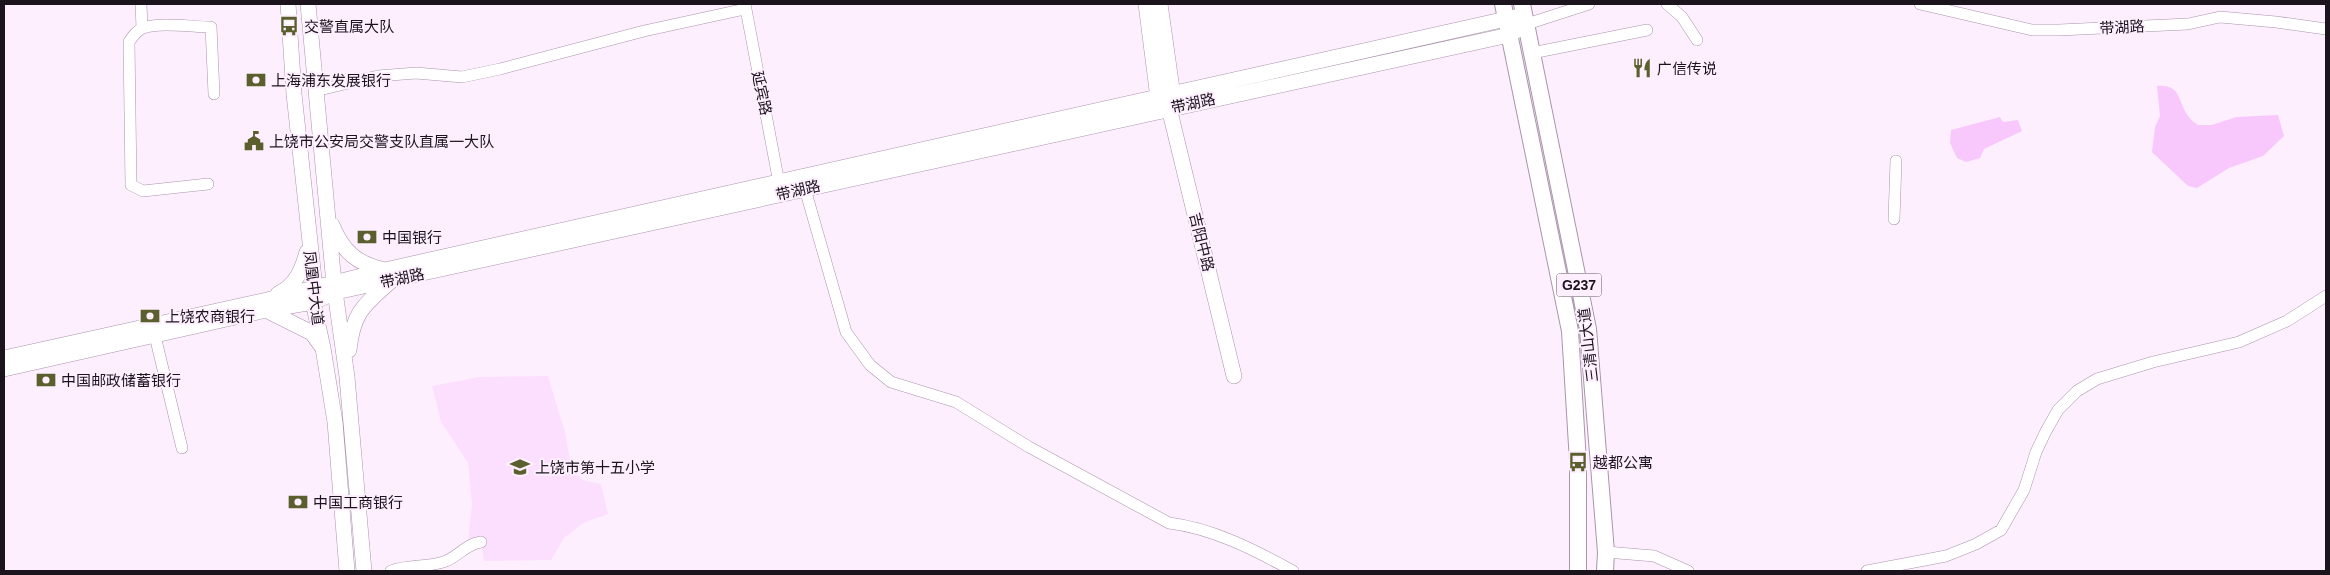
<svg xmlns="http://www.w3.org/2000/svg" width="2330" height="575" font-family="Helvetica,'Noto Sans SC',sans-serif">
	<rect width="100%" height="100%" fill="#feefff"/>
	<path fill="#fcdffe" d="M548,376l17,56 7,39 11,9 18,4 7,30 -25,9 -19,15 -13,22 -67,1 -4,-25 -12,5 4,-37 -4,-41 -27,-41 -9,-36 47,-9z"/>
	<path fill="#f8c7fc" d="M2157,86c25,-2 20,16 32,31 2,3 6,6 9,8h14l24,-8 42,-2 6,21 -21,20 -34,12 -32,20 -9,-2 -36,-34 3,-25 5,-11z
		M2000,117l3,5 15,-2 4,11 -38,18 -4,9 -14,4 -9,-4 -7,-15 1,-13z"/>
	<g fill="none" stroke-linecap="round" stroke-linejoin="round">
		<defs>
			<path id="minor" d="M141,4l1,24
				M745,4l34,179
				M1667,4l15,13 15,23
				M1920,4l112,26h27l129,-6 32,-7 56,5 50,7
				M1527,24l62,-20
				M1532,53l115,-23
				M315,91l63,-15 38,-3 46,4 38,-8 144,-38 101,-22
				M208,184l-65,7 -12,-6 -2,-143c4,-6 7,-11 14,-14 17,-6 49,-1 68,-1l3,67
				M805,189l41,143 24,33 21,17 65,20 73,45 140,76c43,5 86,27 124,48
				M1894,219l2,-58
				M155,336l27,112
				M1606,552l48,4 34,15
				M391,571c18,-7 38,-3 55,-10 14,-6 20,-17 35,-19
				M1867,571l79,-15 30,-12 25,-14 23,-40 12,-38 10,-21 12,-21 19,-19 20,-12 56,-17 86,-20 48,-21 39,-25"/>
			<path id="major" d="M288,4l6,90 21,194 -2,14 10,46 12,74 12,149
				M308,4l26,280 13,93 17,194
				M1146,4l13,102
				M1160,4l14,99
				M1169,108l65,268
				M332,225c11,27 25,39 53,45
				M278,294c18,-9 24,-24 29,-42
				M266,310l46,23 10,14
				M349,350c4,-38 15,-45 42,-69
				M4,358l263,-58 118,-30 1139,-255
				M4,369l262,-59 47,-8 23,-10 1173,-257 18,-11"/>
			<path id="highway" d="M1503,4l67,327 8,131v109
				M1522,4l66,325 18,223 -1,19"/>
		</defs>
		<use href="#minor" stroke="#a994ab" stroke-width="12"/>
		<use href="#major" stroke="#a994ab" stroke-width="16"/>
		<use href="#highway" stroke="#a994ab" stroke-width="18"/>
		<use href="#minor" stroke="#fff" stroke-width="11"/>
		<use href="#major" stroke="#fff" stroke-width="15"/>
		<use href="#highway" stroke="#fff" stroke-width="16"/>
	</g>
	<defs>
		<symbol id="bus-bare" viewBox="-9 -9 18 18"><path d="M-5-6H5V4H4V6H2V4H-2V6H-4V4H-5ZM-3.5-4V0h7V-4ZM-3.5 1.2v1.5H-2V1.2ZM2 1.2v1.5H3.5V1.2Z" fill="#5b5f2d" stroke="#feefff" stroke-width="2.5" paint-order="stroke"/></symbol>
		<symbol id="restaurant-bare" viewBox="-9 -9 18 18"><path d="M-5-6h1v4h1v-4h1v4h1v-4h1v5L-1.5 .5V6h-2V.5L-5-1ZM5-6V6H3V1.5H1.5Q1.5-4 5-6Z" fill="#5b5f2d" stroke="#feefff" stroke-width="2.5" paint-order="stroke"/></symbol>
		<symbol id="bank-bare" viewBox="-9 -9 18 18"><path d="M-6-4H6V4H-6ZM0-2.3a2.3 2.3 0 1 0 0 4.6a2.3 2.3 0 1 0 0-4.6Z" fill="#5b5f2d" stroke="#feefff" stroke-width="2.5" paint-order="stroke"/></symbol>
		<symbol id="civic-bare" viewBox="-9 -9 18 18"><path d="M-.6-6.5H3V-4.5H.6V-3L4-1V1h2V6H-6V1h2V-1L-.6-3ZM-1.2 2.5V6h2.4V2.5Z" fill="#5b5f2d" stroke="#feefff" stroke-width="2.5" paint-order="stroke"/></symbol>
		<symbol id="school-bare" viewBox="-9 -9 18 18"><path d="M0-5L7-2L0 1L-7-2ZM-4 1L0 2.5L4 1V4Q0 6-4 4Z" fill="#5b5f2d" stroke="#feefff" stroke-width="2.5" paint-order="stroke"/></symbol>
	</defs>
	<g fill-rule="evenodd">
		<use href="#bus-bare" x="275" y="12" width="28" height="28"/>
		<use href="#restaurant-bare" x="1628" y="54" width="28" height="28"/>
		<use href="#bank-bare" x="242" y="66" width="28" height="28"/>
		<use href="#civic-bare" x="240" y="127" width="28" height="28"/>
		<use href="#bank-bare" x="353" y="223" width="28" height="28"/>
		<use href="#bank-bare" x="136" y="302" width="28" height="28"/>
		<use href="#bank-bare" x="32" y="366" width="28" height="28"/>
		<use href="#bus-bare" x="1564" y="448" width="28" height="28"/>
		<use href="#school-bare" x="506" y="453" width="28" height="28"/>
		<use href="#bank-bare" x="284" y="488" width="28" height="28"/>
	</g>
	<g text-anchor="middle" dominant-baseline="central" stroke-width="4" stroke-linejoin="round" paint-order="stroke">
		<rect fill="#feefff" stroke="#605661" stroke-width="1" x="1556.5" y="273.5" width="45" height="23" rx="4"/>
		<g font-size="14" font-weight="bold" fill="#1c141d">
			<text x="1579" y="285">G237</text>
		</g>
		<g font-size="15" fill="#1c141d" stroke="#feefff" text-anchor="start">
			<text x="304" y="26">交警直属大队</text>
			<text x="1657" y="68">广信传说</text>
			<text x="271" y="80">上海浦东发展银行</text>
			<text x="269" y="141">上饶市公安局交警支队直属一大队</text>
			<text x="382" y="237">中国银行</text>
			<text x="165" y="316">上饶农商银行</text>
			<text x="61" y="380">中国邮政储蓄银行</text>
			<text x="1593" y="462">越都公寓</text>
			<text x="535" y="467">上饶市第十五小学</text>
			<text x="313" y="502">中国工商银行</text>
		</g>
		<g font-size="15" fill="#1c141d" stroke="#feefff">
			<text transform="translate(2122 27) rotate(-3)">带湖路</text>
			<text transform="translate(762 93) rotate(78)">延宾路</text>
			<text transform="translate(1193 103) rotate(-12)">带湖路</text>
			<text transform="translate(798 190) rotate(-13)">带湖路</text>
			<text transform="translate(1202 242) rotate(76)">吉阳中路</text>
			<text transform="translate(402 278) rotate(-12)">带湖路</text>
			<text transform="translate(314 288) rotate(83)">凤凰中大道</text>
			<text transform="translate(1588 345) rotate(-97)">三清山大道</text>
		</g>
	</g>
	<rect width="2330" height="575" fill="none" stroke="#1c141d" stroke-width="10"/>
</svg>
